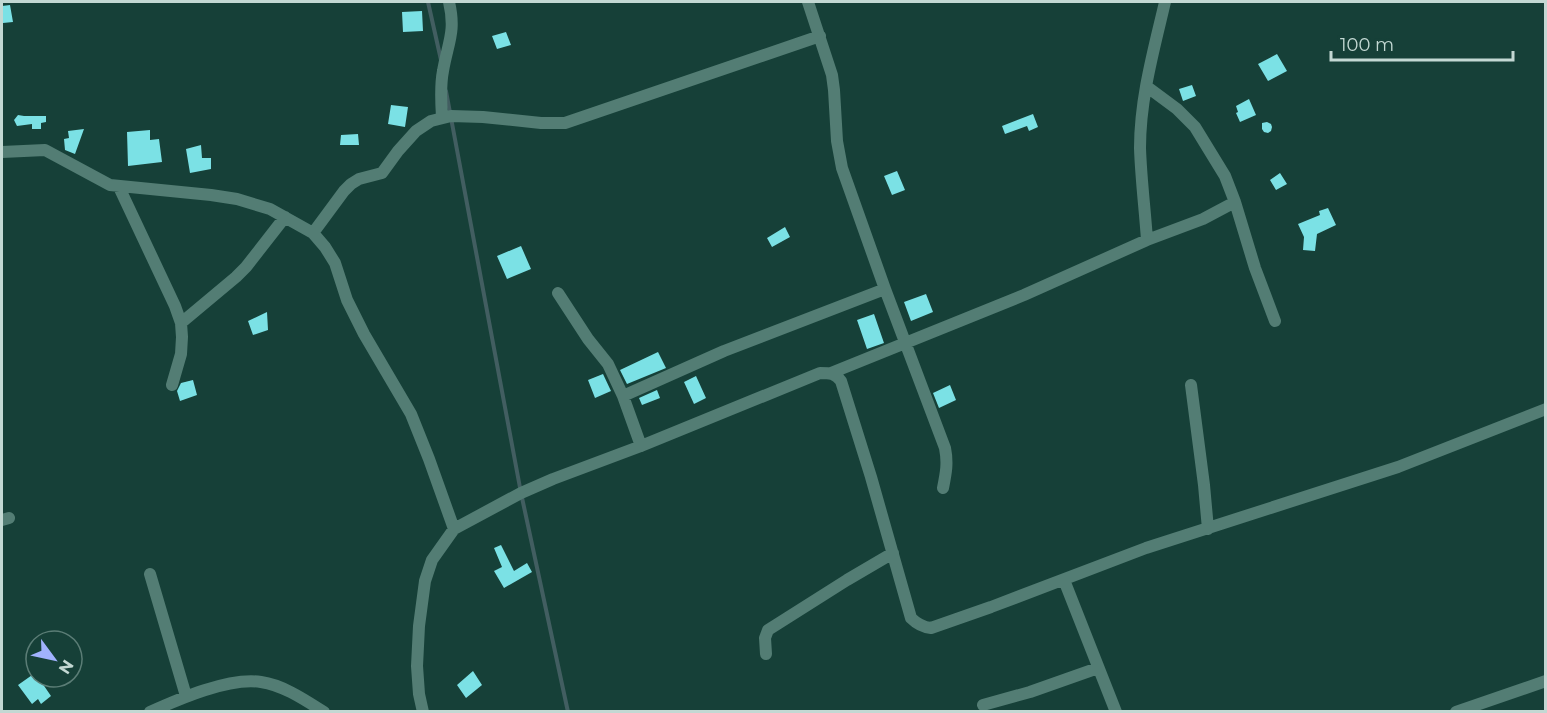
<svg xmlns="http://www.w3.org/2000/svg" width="1547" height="713" font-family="Montserrat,sans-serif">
	<rect width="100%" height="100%" fill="#164038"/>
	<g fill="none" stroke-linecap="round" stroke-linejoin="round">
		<path stroke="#425e61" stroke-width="4" d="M428,2l13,58
			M446,91l75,402 47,219"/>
	</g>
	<path fill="#7be1e5" d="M10,5l3,17 -10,1 -1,-17z
		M422,11l1,20 -20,1 -1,-20z
		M506,32l5,13 -14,4 -5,-13z
		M1277,54l10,17 -19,10 -10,-17z
		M1192,85l4,11 -13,5 -4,-12z
		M1249,99l7,16 -16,7 -4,-9 2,-1 -2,-6z
		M391,105l17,2 -3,20 -17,-3z
		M1033,114l5,13 -9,4 -2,-5 -22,8 -3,-8z
		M18,115l6,1h22v6l-5,1v6h-9v-5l-15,2 -3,-6z
		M1267,122l4,2 1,3 -1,4 -3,2 -4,-1 -2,-3v-6z
		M84,129l-9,25 -10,-4 -1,-11 5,-1 -1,-7z
		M150,130v10l9,-1 3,23 -34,4 -1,-34z
		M358,134l1,11h-19l1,-10z
		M201,145l1,13h9v11l-21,4 -4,-24z
		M897,171l8,19 -13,5 -8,-19z
		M1280,173l7,11 -11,6 -6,-10z
		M1328,208l8,17 -19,9 -2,17 -12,-1 1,-13 -6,-13 22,-9 -1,-4z
		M785,227l5,10 -18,10 -5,-9z
		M521,246l10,23 -24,10 -10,-23z
		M926,294l7,18 -22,9 -7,-19z
		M267,312l1,18 -15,5 -5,-14z
		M874,314l10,29 -17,6 -10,-29z
		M658,352l8,16 -39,16 -7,-14z
		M603,374l8,17 -16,7 -7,-18z
		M696,376l10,22 -12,6 -10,-22z
		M193,380l4,15 -17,6 -3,-10 4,-8z
		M950,385l6,15 -17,8 -6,-15z
		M657,390l3,8 -18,7 -3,-7z
		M501,545l13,26 13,-8 5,9 -28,16 -10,-17 8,-4 -8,-19z
		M473,671l9,14 -16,13 -9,-13z
		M35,673l1,4h2l13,19 -10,8 -3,-5 -6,5 -14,-19z"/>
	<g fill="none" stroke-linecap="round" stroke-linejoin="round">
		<path stroke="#537d74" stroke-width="12" d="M808,2l24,73 2,15 3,51 5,27 43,121 60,159c3,15 1,25 -2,40
			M1146,86l31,23 18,18 30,49 10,26 20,66 20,53
			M442,117c-1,-15 -2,-31 1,-46 5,-29 13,-39 6,-69
			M2,152l43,-2 65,35 101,10 26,4 33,10 43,24 12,14 10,16 12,37 17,34 47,80 18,45 25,70
			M119,187l56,119 6,17 1,14 -1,17 -9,31
			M313,233l31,-42 7,-7 8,-5 23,-6 16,-22 18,-20 15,-10 20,-5 32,1 58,6h24l255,-87
			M1147,240c-2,-30 -6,-61 -7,-92 0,-50 14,-99 25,-146
			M558,293l30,46 20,25 15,32 18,50
			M181,323l55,-46 10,-10 39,-50
			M831,373l193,-78 123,-55 56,-21 32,-17
			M1191,385l13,100 4,44
			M623,396l101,-45 161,-62
			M2,520l7,-2
			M150,574l36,122
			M1064,580l52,132
			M766,654l-1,-16 3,-8 79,-50 46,-27
			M983,705l47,-13 68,-24
			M150,712c29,-13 79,-35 111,-30 22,3 44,18 63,30
			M423,712l-4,-18 -2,-28 2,-40 6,-45 7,-21 22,-31 67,-36 32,-14 88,-33 179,-73c10,0 15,0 21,8l30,96 40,141c6,6 11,9 20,10l60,-21 155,-59 252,-81 148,-58
			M1456,712l90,-31"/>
	</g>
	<rect width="1547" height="713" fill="none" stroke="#c3d8d3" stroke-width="6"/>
	<g transform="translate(54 659) rotate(123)"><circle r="28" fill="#164038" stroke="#5b7d76" stroke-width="1.5"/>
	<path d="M0-4.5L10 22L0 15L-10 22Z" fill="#a1b2fd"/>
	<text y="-9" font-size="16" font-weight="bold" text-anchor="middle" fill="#c3d8d3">N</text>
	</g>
	<path d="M1331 51v9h182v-9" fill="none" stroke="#c3d8d3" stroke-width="3"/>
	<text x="1340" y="51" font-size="18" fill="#c3d8d3" stroke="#164038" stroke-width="4.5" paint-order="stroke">100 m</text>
</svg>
